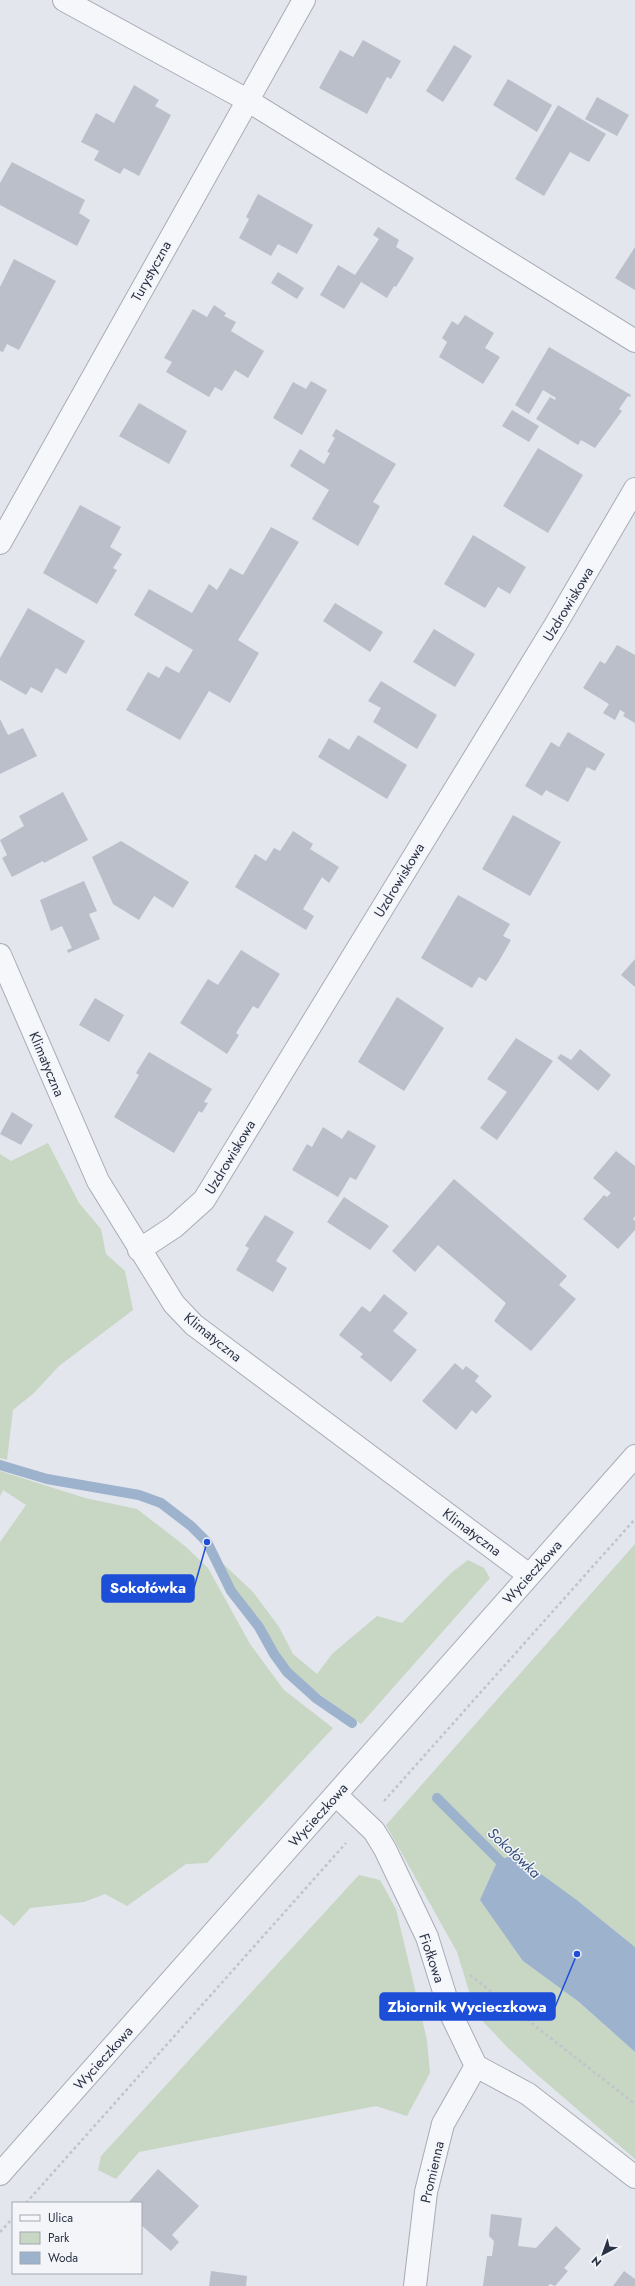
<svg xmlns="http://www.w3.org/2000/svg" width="635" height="2286" font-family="Jost,sans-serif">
	<rect width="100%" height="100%" fill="#e3e6ec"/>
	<path fill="#c8d6c4" d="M48,1143l31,60 22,26 5,25 19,17 8,39 -74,56 -25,27 -21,17 -6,50 -7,-2v-304l11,7z
		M0,1471l85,27 52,11 48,37 23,22 42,76 34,46 49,38 -126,135 -21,1 -59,42 -22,-12 -21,8 -54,6 -16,18 -14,-12v-372l26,-37 -23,-15 -3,6z
		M635,1544v403l-57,-46 -55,60 56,41 56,50v107l-101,-87 -26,-24 -32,-34 -19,-62 -71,-127z
		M218,1559l35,33 26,35 14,27 24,20 16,-21 44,-37 25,7 49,-50 17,-13 16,8 6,10 -129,146 -38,-27 -38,-31 -25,-42 -29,-38z
		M359,1875l21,5 16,29 31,131 3,33 -23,43 -31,-10 -237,46 -23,27 -18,-9 3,-14z"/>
	<path fill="#9db2cd" d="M515,1855l63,46 57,46v105l-56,-50 -56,-41 -43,-61 18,-40z"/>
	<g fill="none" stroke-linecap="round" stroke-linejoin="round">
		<path stroke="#9db2cd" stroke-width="10" d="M0,1465l47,14 92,16 22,8 30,23 16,16 24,49 28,36 15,27 13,18 30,27 35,24
			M437,1798l71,71"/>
	</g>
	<path fill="#babfca" d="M363,40l38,21 -10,18 -4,-2 -20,37 -48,-26 21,-38 13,7z
		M454,45l18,11 -29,46 -17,-11z
		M508,79l44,26 -15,27 -44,-27z
		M134,85l25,15 -4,6 16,9 -32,61 -15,-8 -4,6 -26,-14 5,-9 -18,-9 15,-29 18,10z
		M597,97l32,18 -12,21 -32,-17z
		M558,105l48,29 -17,28 -19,-10 -26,44 -29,-17z
		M12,162l73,38 -6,13 11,7 -13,26 -77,-41v-22z
		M258,194l55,31 -16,29 -19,-10 -7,12 -32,-18 10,-19 -3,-2z
		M378,227l21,13 -3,7 18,11 -18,29 -2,-1 -7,12 -26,-16 -17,27 -24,-14 18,-30 17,10 24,-36 -6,-4z
		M635,247v43l-20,-12z
		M14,259l42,22 -37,69 -12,-6 -4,8 -3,-1v-64z
		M278,272l26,16 -7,11 -26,-16z
		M214,305l12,8 -2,3 12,6 -5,9 33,20 -16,27 -13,-8 -13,21 -7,-4 -6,10 -43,-25 6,-10 -8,-4 29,-49 14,8z
		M465,315l29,18 -9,15 15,9 -17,27 -44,-27 8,-15 -5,-4 10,-17 6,4z
		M549,347l82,48 -1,2 -2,-1 -9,13 3,2 -27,37 -14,-8 -3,5 -42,-26 14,-22 5,3 1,-2 -13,-8 -14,24 -14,-9z
		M311,381l16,9 -25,45 -29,-17 20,-36 13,7z
		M139,403l48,28 -18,33 -50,-28z
		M512,410l27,16 -10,16 -27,-16z
		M336,429l60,35 -23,38 7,4 -22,40 -46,-27 17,-29 -39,-24 10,-17 24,15 6,-11 -3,-1 8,-14 -3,-2z
		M538,448l45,27 -35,58 -45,-27z
		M80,505l41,22 -11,20 12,7 -9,14 4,2 -20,34 -54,-31z
		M271,527l28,15 -61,98 21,13 -29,50 -21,-12 -29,49 -54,-30 22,-38 11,6 7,-12 13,7 14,-23 -59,-35 15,-26 43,24 17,-29 8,6 13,-22 13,7z
		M473,535l53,32 -16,27 -12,-7 -13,21 -41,-24z
		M335,603l48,29 -13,20 -47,-31z
		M28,608l57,33 -19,33 -10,-6 -14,25 -11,-6 -5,8 -26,-15v-22z
		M434,629l41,25 -20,33 -42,-25z
		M617,645l18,10v68l-12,-7 2,-3 -5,-3 -5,10 -12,-7 6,-9 -26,-16 17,-27 5,3z
		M381,681l56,34 -20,34 -44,-27 8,-14 -13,-7z
		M0,719l8,16 15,-7 14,28 -37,18z
		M568,732l37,22 -10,17 -8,-4 -19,35 -22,-12 -4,6 -17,-10 26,-44 8,5z
		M358,735l49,30 -20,34 -69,-42 11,-19 20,12z
		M63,792l25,48 -44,23 -1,-2 -31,16 -10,-19 5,-3 -7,-15 24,-14 -5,-10z
		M513,815l48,27 -31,54 -48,-27z
		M293,831l20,13 -3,5 29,18 -10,16 -7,-6 -19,32 11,7 -8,14 -71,-43 20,-33 11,7 8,-13 6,3z
		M121,841l68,41 -16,26 -19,-12 -15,24 -26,-16 -21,-47z
		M84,881l13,30 -8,3 11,25 -32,14 -1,-3 5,-2 -10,-22 -11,5 -11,-31z
		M458,895l52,29 -7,12 8,4 -12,21 -13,20 -7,-4 -7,11 -51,-30z
		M241,950l39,24 -22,35 -5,-3 -17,27 3,2 -12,19 -47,-31 28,-44 10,6z
		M635,959v28l-14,-12z
		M397,997l47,31 -40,63 -46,-29z
		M95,998l29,17 -15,27 -30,-17z
		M516,1038l37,23 -56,79 -17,-12 27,-36 -20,-13z
		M580,1049l31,26 -13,16 -41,-33 4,-4 10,6z
		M149,1052l63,37 -8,13 4,1 -6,10 -3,-2 -25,42 -60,-36 25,-42 -3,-2z
		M12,1112l21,13 -12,20 -21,-11z
		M323,1127l19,12 6,-9 28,16 -20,34 -6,-3 -12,20 -46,-27 15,-26 5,3z
		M616,1151l19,15v50l-2,3 2,2v9l-17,19 -35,-30 21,-24 3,2 4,-4 -18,-15z
		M454,1179l113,97 -8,9 17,14 -45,52 -37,-30 12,-18 -68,-58 -23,27 -23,-21z
		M344,1197l45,29 -19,24 -43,-28z
		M265,1215l29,17 -18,29 11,7 -14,24 -37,-22 13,-22 -4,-2z
		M384,1294l24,19 -15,18 24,19 -26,32 -31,-25 3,-3 -24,-19 23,-29 8,6z
		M455,1363l8,7 3,-4 13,10 -4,5 17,15 -16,18 -4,-4 -16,20 -34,-29z
		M158,2169l41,37 -27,29 7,7 -8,9 -30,-26v-22h-13z
		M491,2214l31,4 -4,28 18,2 20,-22 25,23 -17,19 4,3 -13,15 -5,-2 -2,2h-65l4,-30h5l2,-15 -5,-5z
		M211,2271l36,5 -1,10h-37z
		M624,2271l11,8v7h-22z"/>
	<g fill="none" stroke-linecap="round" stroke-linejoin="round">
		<defs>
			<path id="minor" d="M64,0l183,100 388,241
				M0,543l304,-543
				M0,955l98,226 76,123 20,21 335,250
				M139,1250l35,-23 30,-27 352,-576 79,-135
				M336,1795l38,36 11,18 42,88 24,77 25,52 52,28 107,83
				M0,2174l635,-718
				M415,2286l11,-94 17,-68 33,-58"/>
		</defs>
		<use href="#minor" stroke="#a8acb7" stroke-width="24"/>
		<path stroke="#c1c4cb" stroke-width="2.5" stroke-dasharray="3 3" stroke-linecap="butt" d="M384,1801l251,-282
			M470,1975l165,129
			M26,2203l320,-360
			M0,2232l13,-14"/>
		<use href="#minor" stroke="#f6f7fa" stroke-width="22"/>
	</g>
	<g text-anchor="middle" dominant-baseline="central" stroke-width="3" stroke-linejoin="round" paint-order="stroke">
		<g font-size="14" fill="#2a3245" stroke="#f3f5f9">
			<text transform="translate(151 271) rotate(-61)">Turystyczna</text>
			<text transform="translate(568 604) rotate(-59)">Uzdrowiskowa</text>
			<text transform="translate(399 880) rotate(-59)">Uzdrowiskowa</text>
			<text transform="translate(47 1064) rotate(67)">Klimatyczna</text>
			<text transform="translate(230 1157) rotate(-59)">Uzdrowiskowa</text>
			<text transform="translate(213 1337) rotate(39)">Klimatyczna</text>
			<text transform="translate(472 1532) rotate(37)">Klimatyczna</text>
			<text transform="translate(532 1572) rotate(-48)">Wycieczkowa</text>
			<text transform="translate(318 1815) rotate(-48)">Wycieczkowa</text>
			<text transform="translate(432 1958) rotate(71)">Fiołkowa</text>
			<text transform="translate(103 2058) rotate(-48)">Wycieczkowa</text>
			<text transform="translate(432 2172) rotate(-77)">Promienna</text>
		</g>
		<g font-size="15" font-style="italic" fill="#324e7b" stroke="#f3f5f9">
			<text transform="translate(514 1853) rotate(43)">Sokołówka</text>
		</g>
	</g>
	<path fill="none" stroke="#1d4ed8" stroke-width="1.5" d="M207 1542L194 1588M577 1954L555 2007"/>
	<g fill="#1d4ed8" stroke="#f3f5f9" stroke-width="1.5">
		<circle cx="207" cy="1542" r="4"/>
		<circle cx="577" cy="1954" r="4"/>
	</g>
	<g fill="#1d4ed8" stroke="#1d4ed8" stroke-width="1.5">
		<rect x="102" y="1575" width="92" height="27" rx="4"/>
		<rect x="380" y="1993" width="175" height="27" rx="4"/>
	</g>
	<g font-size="15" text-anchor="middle" font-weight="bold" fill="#fff">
		<text x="148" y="1593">Sokołówka</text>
		<text x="467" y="2012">Zbiornik Wycieczkowa</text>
	</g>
	<rect x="12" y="2202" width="130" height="72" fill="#f3f5f9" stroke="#a3a7b1"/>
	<rect x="20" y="2215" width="20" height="6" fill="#f6f7fa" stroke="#a3a7b1"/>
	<text x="48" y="2222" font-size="12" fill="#2a3245">Ulica</text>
	<rect x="20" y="2232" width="20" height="12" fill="#c8d6c4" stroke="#a3a7b1"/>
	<text x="48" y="2242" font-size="12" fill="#2a3245">Park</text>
	<rect x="20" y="2252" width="20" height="12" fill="#9db2cd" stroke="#a3a7b1"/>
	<text x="48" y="2262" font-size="12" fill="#2a3245">Woda</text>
	<g transform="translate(603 2254) rotate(221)" stroke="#f3f5f9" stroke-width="3" paint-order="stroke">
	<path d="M0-3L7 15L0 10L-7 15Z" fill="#2a3245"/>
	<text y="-6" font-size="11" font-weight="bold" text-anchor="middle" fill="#2a3245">N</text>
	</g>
</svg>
